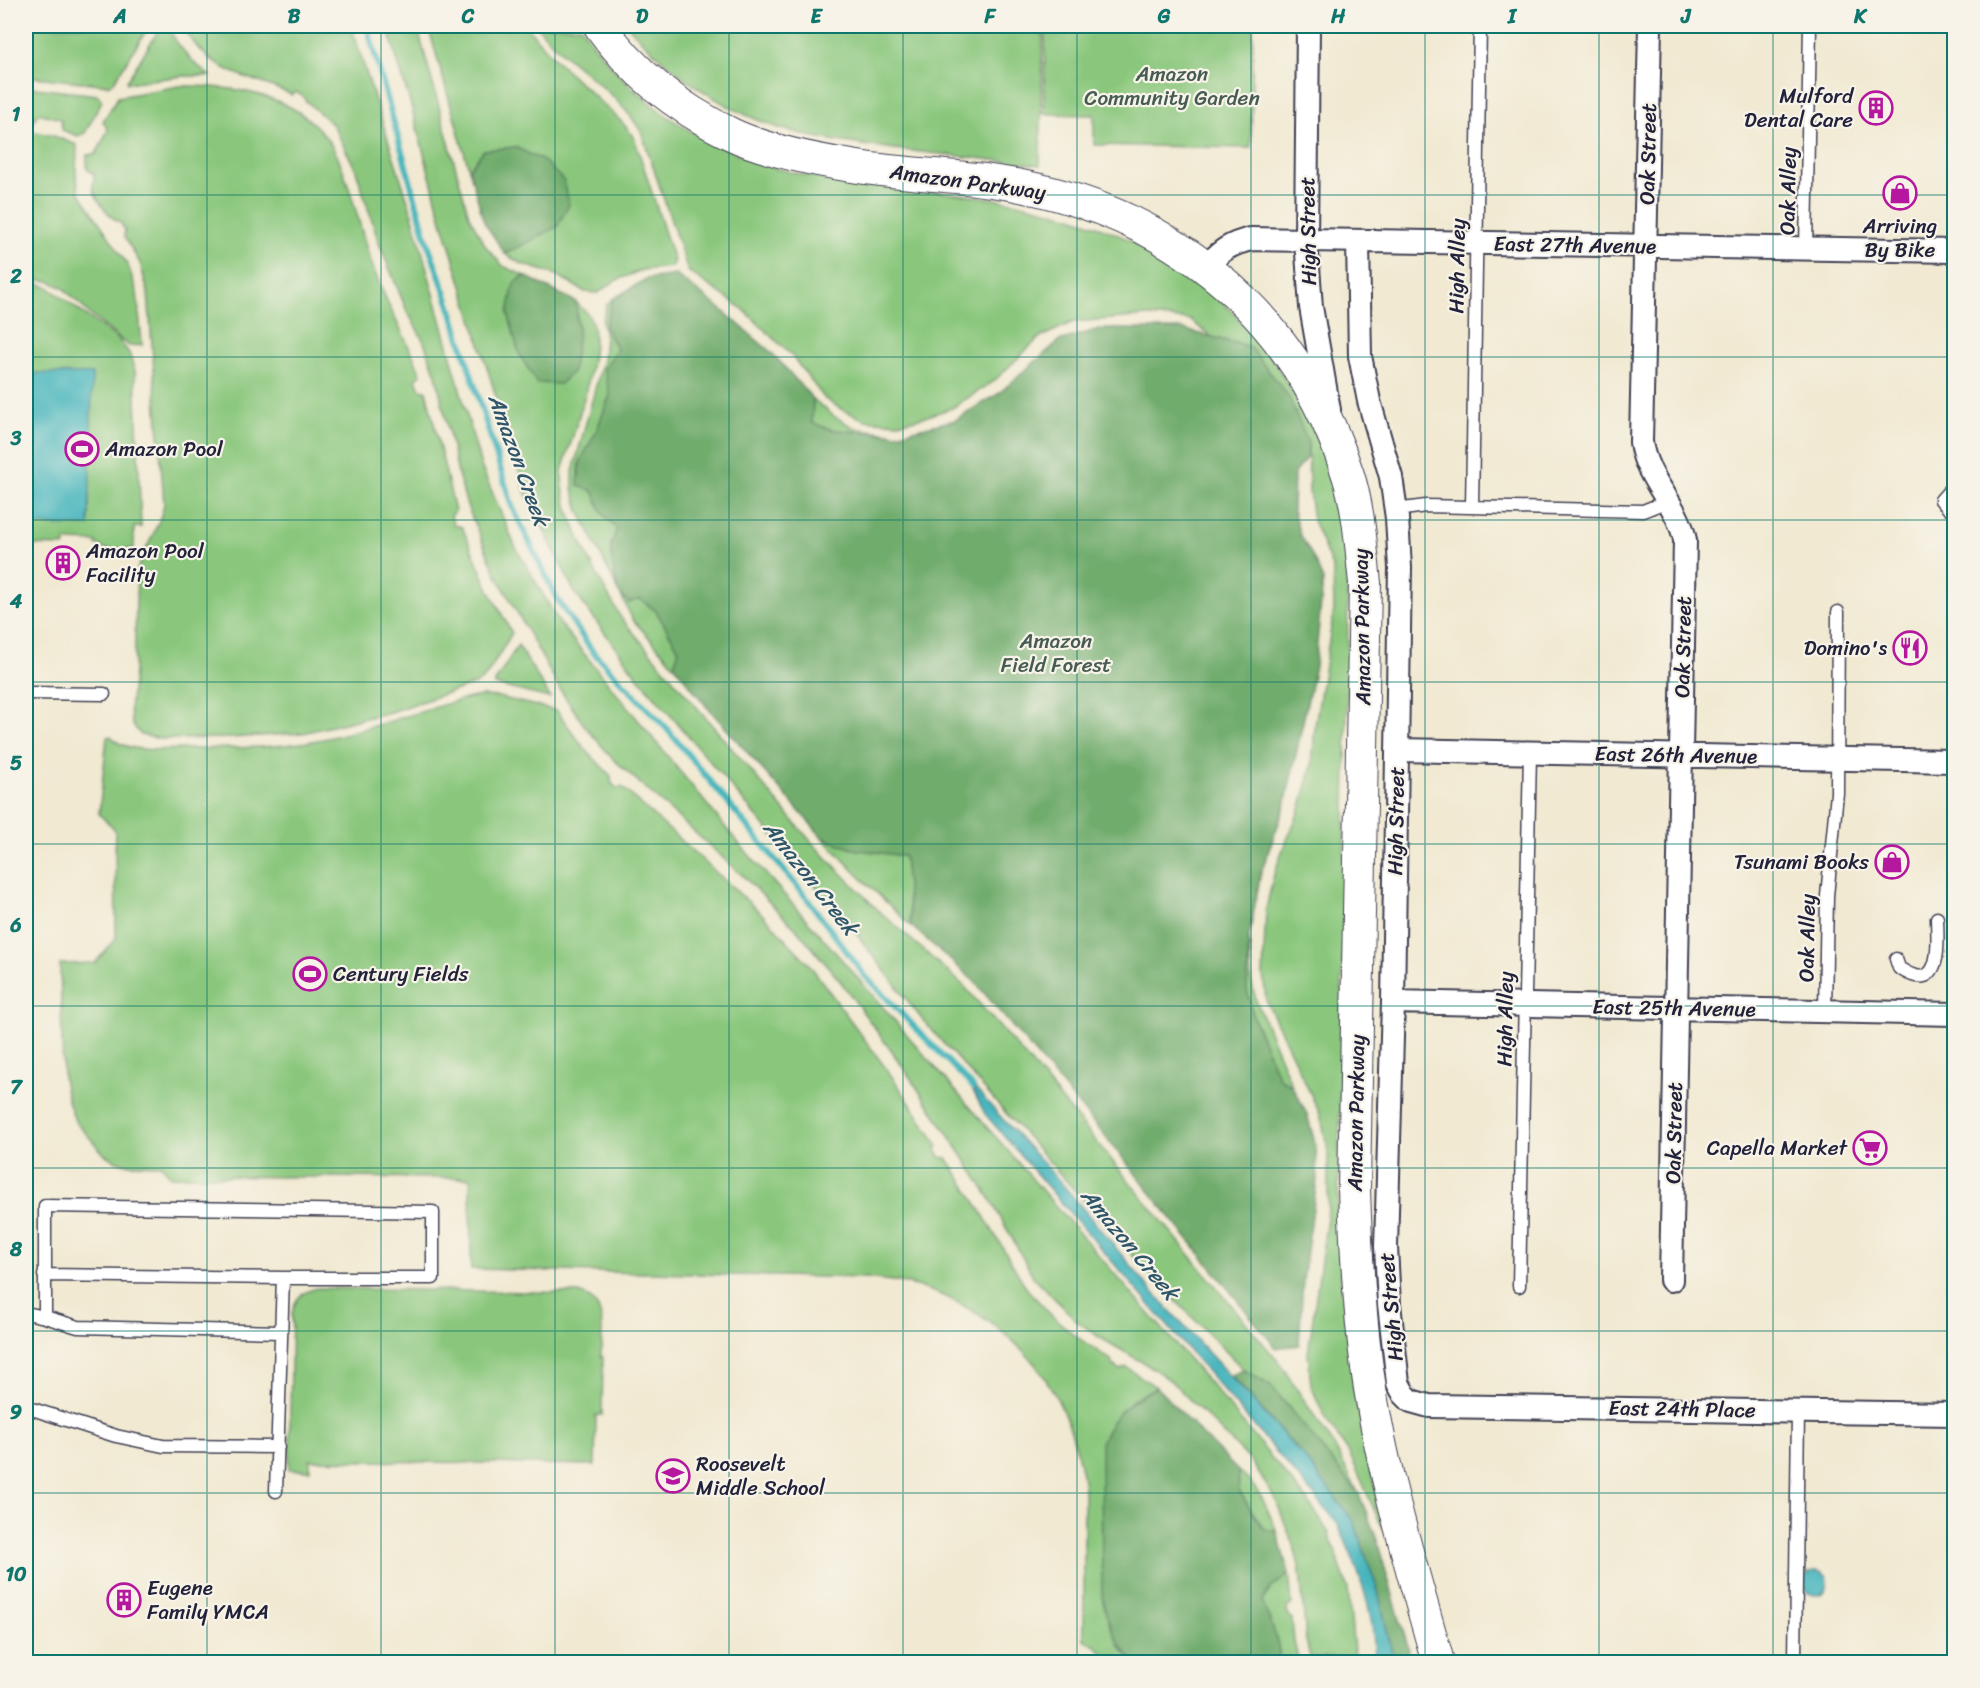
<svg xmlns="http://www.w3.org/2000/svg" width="1980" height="1688" font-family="Sriracha,sans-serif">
	<rect width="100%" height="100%" fill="#f7f3e8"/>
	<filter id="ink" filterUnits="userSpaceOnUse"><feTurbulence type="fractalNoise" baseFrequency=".0167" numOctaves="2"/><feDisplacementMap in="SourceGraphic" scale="12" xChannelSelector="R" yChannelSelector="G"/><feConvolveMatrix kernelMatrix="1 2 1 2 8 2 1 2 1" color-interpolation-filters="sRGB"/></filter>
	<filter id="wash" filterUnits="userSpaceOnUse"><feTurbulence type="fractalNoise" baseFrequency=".008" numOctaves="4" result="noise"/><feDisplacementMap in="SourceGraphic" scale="24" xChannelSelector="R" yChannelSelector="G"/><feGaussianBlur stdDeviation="1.35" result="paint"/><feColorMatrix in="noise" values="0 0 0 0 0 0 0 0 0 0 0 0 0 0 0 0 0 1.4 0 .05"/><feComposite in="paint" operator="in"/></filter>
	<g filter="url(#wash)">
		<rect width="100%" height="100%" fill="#f1e9d1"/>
		<path fill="#8ac77d" stroke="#56745c" stroke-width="1.5" d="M26,26h123l-35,56 -4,3 -76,-8 -8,-3z
			M161,26h7c9,21 24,36 42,50h-26l-57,7v-2z
			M182,26h169l59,181 71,259 35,82 44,76 175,215 94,106 384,442 97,117 19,29 19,56 6,61 3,12h-22l-3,-5h-22l-4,-17 -6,-70 -5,-20 -19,-50 -25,-39 -79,-79 -18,-13 -55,-32 -22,-16 -43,-43 -45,-81 -21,-33 -65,-97 -62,-85 -42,-50 -56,-56 -131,-118 -28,-33 -25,-37 -62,-112 -30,-70 -9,-32 -22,-99 -12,-33 -18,-33 -27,-66 -23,-73 -23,-45 -28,-25 -1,-3 -8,-5 -4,3c-48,-22 -80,-19 -110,-69z
			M387,26h30l52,190 18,32 16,18 22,10 -11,7 64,49 -2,-30c4,5 10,9 13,14 18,27 -18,124 -27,155 -2,43 38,109 59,147l193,227 65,66 85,75 78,90 239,289 53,81 25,48 -87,-107 -28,-17 -101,-103 -222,-249 -66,-86 -218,-256 -62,-83 -49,-99 -84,-273 -30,-112z
			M428,26h99c19,27 46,50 70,73 17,16 26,21 38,41l39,121 -3,6 -29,3 -27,11 -17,12 -13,-1 -28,-17 -35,-11 -17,-10 29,-15 -50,-89 -15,19z
			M537,26h44c41,63 94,104 165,131 11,5 24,10 36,13 68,16 138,18 207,28 64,10 127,30 181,64 88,54 154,159 172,260 7,39 5,81 6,121l-10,578 4,70 12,100 32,145 -37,-83 -21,-31 -10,-20 -7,-17 -3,-31 20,-144v-61l-8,-35 -54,-114 -3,-26 3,-65 7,-31 8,-24 20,-47 11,-42 3,-39 19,-116 -1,-41 -20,-49 -4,-29 -1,-48 -58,-96 -38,-10 -22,-17 -43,-4 -74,6 -34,16 -46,44 -41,26 -24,8 -30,7 -33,-3 -24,-11 -16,-10 -34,-44 -48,-46 -55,-38 -47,-140c-24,-37 -51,-53 -82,-81 -8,-7 -15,-16 -22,-24z
			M628,26h415l-3,139c-49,-5 -97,-11 -146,-16 -44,-6 -92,-11 -134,-28 -52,-21 -95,-54 -132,-95z
			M1045,26h208l-2,122 -157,-3v-30l-50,-1z
			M179,86c61,-1 133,11 160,74 13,31 20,64 30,96 13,41 36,79 52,118l-5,5 4,10 6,1 29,121 -4,5 3,9 8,2 28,65 22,41 -25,42 -9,8 -88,29 -87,21 -72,5 -70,1 -20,-4 -9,-11 -2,-15 4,-37 3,-101c7,-24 23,-43 27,-67l-16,-212 -8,-29 -16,-27 1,-6 -5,-8c-9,-2 -25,-24 -27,-34 0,-4 1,-9 1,-14l-7,-5v-14l9,-1 12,-24 -5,-9 15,-24z
			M26,87l72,8 4,6 -17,32 -7,3 -16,-6 -1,-11 -23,-6 -5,9 -7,-1z
			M26,130l28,6 23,9 -1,28 3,19 49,73 9,28 5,52 -13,1 -35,-28 -31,-30 -14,-7 -23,-2z
			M26,283l14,1 9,4 70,52 10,13 6,18 6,156h-7v22h-33v-3l-5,-1v-3l-31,-1v5l-39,-1z
			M613,299l-8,28 12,23 -7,45 -14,37 -16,30 -2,23 15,6 10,23 14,15 -6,16 1,16 28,38 16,12 24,39 -6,15 -41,-45 -54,-109 -6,-23v-17l30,-111 2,-23 -3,-15 5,-18z
			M813,399l22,18 20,11 41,6 -63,-4 -22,-7z
			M518,645l32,52 -1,1 -54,-13v-3z
			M483,696l16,1 58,14 27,37 27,28v6l5,6 6,-1 142,129 45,48 84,114 45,67 -2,5 4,7 7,1 25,38 55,93 24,26 26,22 34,23 1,5 8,5 6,-3 30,20 -25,14 -12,245 15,16h-22l-16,-16 -12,-6v-152c-10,-73 -40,-131 -103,-172 -24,-15 -52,-28 -81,-34 -10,-2 -21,-2 -32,-4l-397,-9 -1,-91 -300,-2 -8,-11 -36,-1 -12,-4 -10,-6 -29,-33 -8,-23 -4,-20 -3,-114 35,-1 21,-25 -1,-108 -16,-16 8,-77 4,-1c11,17 52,14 70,13 47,-1 95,0 142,-10 31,-7 63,-16 93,-26 22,-6 44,-15 67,-17z
			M823,838l30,11 51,7 7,70 -55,-53z
			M1249,936l2,44 5,20 36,86 -13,-8 -25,-59 -7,-30z
			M317,1288l262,5c30,11 22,37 22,64h2l-1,58h-6l-1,50 -285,-5v10h-21l3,-157c3,-15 10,-21 25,-25z
			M1238,1471c21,15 30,38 39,61l-14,-4 -24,-37z
			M1289,1574l3,30 -5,4 1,8 4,3 2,23 5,20h-21c5,-15 -10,-45 -16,-61l9,-13z"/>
		<path fill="#6fac6c" stroke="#486754" stroke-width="1.5" d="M515,147l29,14 20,20 5,24 -12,22 -52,27 -21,-32 -15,-53 15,-19z
			M676,275l45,34 52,45 40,45 -1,24 21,7 63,4 59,-14 43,-26 61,-53 40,-12h83l68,18 39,50 19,46 -1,14 -13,16 -1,38 7,24 13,22 10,23 -8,86 -30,140 -24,66 -12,64 -2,53 7,30 25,59 13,8 15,28 9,32 1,34 -14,100 -4,65 -23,3 -172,-213 -130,-154 -63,-55 -7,-70 -51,-7 -30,-11 -116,-131 -33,-42 5,-15 -23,-39 -16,-12 -11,4 -11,-11 -6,-31 -1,-16 6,-16 -14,-15 -10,-23 -15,-5 2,-24 16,-30 14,-37 -6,-27 13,-18 -12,-23 8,-28 33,-20z
			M525,276l51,26 2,30 -5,39 -13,13 -23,-1 -18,-29 -11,-41 6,-30z
			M1244,1370l27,16 88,108 17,43 33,114 -4,8 -11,2 -16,-70 -24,-69 -50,-65 -73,-82z
			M1156,1387l82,84 1,20 24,37 14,4 12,42 -18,14 -9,13c6,16 21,46 16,61h-144c-18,-19 -27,-39 -32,-65l-1,-154c14,-32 25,-39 55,-56z"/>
		<path fill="#47b6bd" stroke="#346c7c" stroke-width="1.5" d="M26,373l66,1 -3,152 -63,-1z
			M968,1081l96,105 88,105 152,166 50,65 24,69 16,71h-19c0,-50 -17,-96 -39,-141l-351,-407z
			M1804 1583a12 12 0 1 1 24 0a12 12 0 1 1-24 0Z"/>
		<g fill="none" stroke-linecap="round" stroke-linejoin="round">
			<path stroke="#47b6bd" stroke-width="6" d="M367,26l60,215 22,62 63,203 45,93 36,53 74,77 138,167 61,81 107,110"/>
		</g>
	</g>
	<g filter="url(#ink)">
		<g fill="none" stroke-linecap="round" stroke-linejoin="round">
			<defs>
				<path id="lane" d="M1806,249l4,-223
					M1954,491h-5l-8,9 8,9h5
					M1472,507l8,-481
					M1396,510l30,-4 217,5 25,-10
					M26,693l78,1
					M1896,959l3,9c5,3 11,7 17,8 27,6 21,-43 21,-58
					M1825,1011l2,-115 10,-103 1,-181
					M44,1275l239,3
					M1519,1286l11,-533
					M26,1313l19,4
					M26,1407l90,29 47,10 115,1
					M276,1491l7,-213h150v-66l-388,-6v111l33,10 203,5
					M1795,1662l3,-251"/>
				<path id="street" d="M1308,26l-2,214 5,67 18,103
					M1650,26l-9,416c5,38 37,62 44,98l-14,740
					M1358,241l2,115 9,45 22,76 6,41 3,50 -7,434 -7,245 3,57 9,79 6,11 7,7 18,5 525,8
					M1205,267c16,-16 24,-23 46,-28l703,12
					M1398,750l556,11
					M1393,1002l561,12"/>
				<path id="secondary" d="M600,26c33,47 80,83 131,108 34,16 79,25 115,31 48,9 97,9 145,16 172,24 304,127 357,294 11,34 13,72 17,108l-11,606c2,62 5,124 14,186 14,98 44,193 70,287"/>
			</defs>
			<use href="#lane" stroke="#414052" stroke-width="15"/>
			<use href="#street" stroke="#414052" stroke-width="26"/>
			<use href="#secondary" stroke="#414052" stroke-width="34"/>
			<use href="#lane" stroke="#fff" stroke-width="12"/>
			<use href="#street" stroke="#fff" stroke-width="22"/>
			<use href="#secondary" stroke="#fff" stroke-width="32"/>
		</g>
	</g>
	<path fill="none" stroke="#0f766e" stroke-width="1.5" stroke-opacity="0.55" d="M207,26v1636M381,26v1636M555,26v1636M729,26v1636M903,26v1636M1077,26v1636M1251,26v1636M1425,26v1636M1599,26v1636M1773,26v1636M26,195h1928M26,357h1928M26,520h1928M26,682h1928M26,844h1928M26,1006h1928M26,1168h1928M26,1331h1928M26,1493h1928"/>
	<defs>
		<symbol id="building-ring" viewBox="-11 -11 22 22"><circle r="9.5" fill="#f7f3e8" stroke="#b5179e" stroke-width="1.5"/><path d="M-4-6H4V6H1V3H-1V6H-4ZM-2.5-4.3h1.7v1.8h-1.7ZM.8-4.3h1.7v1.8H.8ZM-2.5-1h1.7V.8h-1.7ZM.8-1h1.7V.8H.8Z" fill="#b5179e"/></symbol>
		<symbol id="shop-ring" viewBox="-11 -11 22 22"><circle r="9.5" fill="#f7f3e8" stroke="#b5179e" stroke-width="1.5"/><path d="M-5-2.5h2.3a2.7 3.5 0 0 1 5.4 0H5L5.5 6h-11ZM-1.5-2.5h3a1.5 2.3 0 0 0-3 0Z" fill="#b5179e"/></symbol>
		<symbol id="stadium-ring" viewBox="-11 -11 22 22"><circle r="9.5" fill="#f7f3e8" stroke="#b5179e" stroke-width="1.5"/><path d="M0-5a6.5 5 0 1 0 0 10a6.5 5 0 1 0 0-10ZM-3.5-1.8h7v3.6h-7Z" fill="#b5179e"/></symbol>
		<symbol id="restaurant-ring" viewBox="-11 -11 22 22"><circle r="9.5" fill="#f7f3e8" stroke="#b5179e" stroke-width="1.5"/><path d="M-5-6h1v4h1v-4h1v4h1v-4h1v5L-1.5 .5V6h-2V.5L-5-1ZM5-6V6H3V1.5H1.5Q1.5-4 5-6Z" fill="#b5179e"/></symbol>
		<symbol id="supermarket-ring" viewBox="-11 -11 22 22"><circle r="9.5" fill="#f7f3e8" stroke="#b5179e" stroke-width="1.5"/><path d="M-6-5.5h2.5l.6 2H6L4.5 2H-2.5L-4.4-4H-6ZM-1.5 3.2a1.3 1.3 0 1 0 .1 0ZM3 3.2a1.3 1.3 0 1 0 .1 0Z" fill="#b5179e"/></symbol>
		<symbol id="school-ring" viewBox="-11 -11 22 22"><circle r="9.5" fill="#f7f3e8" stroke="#b5179e" stroke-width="1.5"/><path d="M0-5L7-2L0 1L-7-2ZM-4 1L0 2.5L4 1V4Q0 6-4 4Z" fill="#b5179e"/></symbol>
	</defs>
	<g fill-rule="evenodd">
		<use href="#building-ring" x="1857" y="89" width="38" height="38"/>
		<use href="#shop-ring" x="1881" y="174" width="38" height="38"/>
		<use href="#stadium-ring" x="63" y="430" width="38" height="38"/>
		<use href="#building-ring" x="44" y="544" width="38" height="38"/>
		<use href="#restaurant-ring" x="1891" y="629" width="38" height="38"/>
		<use href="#shop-ring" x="1873" y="843" width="38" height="38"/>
		<use href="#stadium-ring" x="291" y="955" width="38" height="38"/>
		<use href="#supermarket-ring" x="1851" y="1129" width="38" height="38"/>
		<use href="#school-ring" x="654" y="1457" width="38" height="38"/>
		<use href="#building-ring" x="105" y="1581" width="38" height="38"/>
	</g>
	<g text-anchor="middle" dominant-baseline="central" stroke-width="4.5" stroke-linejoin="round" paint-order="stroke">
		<g font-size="21" fill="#465c52" stroke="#f7f3e8">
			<text x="1172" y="74">Amazon<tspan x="1172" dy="24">Community Garden</tspan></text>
			<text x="1056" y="641">Amazon<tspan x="1056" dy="24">Field Forest</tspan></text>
		</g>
		<g font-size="21" fill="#22223b" stroke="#f7f3e8" text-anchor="start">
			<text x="1853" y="96" text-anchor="end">Mulford<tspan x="1853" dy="24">Dental Care</tspan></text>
			<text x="1900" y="226" text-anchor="middle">Arriving<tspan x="1900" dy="24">By Bike</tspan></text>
			<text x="105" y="449">Amazon Pool</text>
			<text x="86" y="551">Amazon Pool<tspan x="86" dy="24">Facility</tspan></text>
			<text x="1887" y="648" text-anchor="end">Domino's</text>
			<text x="1869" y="862" text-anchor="end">Tsunami Books</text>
			<text x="333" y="974">Century Fields</text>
			<text x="1847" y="1148" text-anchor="end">Capella Market</text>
			<text x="696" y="1464">Roosevelt<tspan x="696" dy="24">Middle School</tspan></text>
			<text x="147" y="1588">Eugene<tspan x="147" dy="24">Family YMCA</tspan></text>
		</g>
		<g font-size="21" fill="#22223b" stroke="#f7f3e8">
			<text transform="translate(1648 154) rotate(-89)">Oak Street</text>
			<text transform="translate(968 182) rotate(8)">Amazon Parkway</text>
			<text transform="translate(1788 191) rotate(-89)">Oak Alley</text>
			<text transform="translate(1308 231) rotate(-91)">High Street</text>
			<text transform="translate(1575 245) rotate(1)">East 27th Avenue</text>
			<text transform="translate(1457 266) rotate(-89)">High Alley</text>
			<text transform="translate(1362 627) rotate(-91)">Amazon Parkway</text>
			<text transform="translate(1683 647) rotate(-89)">Oak Street</text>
			<text transform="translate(1676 755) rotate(1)">East 26th Avenue</text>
			<text transform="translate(1396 821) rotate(-89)">High Street</text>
			<text transform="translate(1807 938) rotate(-89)">Oak Alley</text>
			<text transform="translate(1674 1008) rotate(1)">East 25th Avenue</text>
			<text transform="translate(1505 1019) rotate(-89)">High Alley</text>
			<text transform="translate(1356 1113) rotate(-89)">Amazon Parkway</text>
			<text transform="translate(1674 1133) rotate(-89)">Oak Street</text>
			<text transform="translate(1391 1307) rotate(-95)">High Street</text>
			<text transform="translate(1682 1409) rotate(1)">East 24th Place</text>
		</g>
		<g font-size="22" font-style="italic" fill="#2f5668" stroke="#f7f3e8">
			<text transform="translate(519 460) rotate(70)">Amazon Creek</text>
			<text transform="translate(811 878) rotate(52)">Amazon Creek</text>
			<text transform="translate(1130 1244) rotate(50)">Amazon Creek</text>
		</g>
	</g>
	<rect width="1980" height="1688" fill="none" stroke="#f7f3e8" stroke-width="66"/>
	<rect x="33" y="33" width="1914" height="1622" fill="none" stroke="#0f766e" stroke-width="2"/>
	<g font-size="20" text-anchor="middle" font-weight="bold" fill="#0f766e">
		<text x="120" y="23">A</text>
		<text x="294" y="23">B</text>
		<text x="468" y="23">C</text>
		<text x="642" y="23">D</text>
		<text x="816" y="23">E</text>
		<text x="990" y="23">F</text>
		<text x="1164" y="23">G</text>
		<text x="1338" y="23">H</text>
		<text x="1512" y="23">I</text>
		<text x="1686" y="23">J</text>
		<text x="1860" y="23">K</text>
		<text x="16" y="121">1</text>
		<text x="16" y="283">2</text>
		<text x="16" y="445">3</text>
		<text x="16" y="608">4</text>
		<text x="16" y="770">5</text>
		<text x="16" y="932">6</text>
		<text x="16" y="1094">7</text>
		<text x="16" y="1256">8</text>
		<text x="16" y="1419">9</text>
		<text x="16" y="1581">10</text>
	</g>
</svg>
